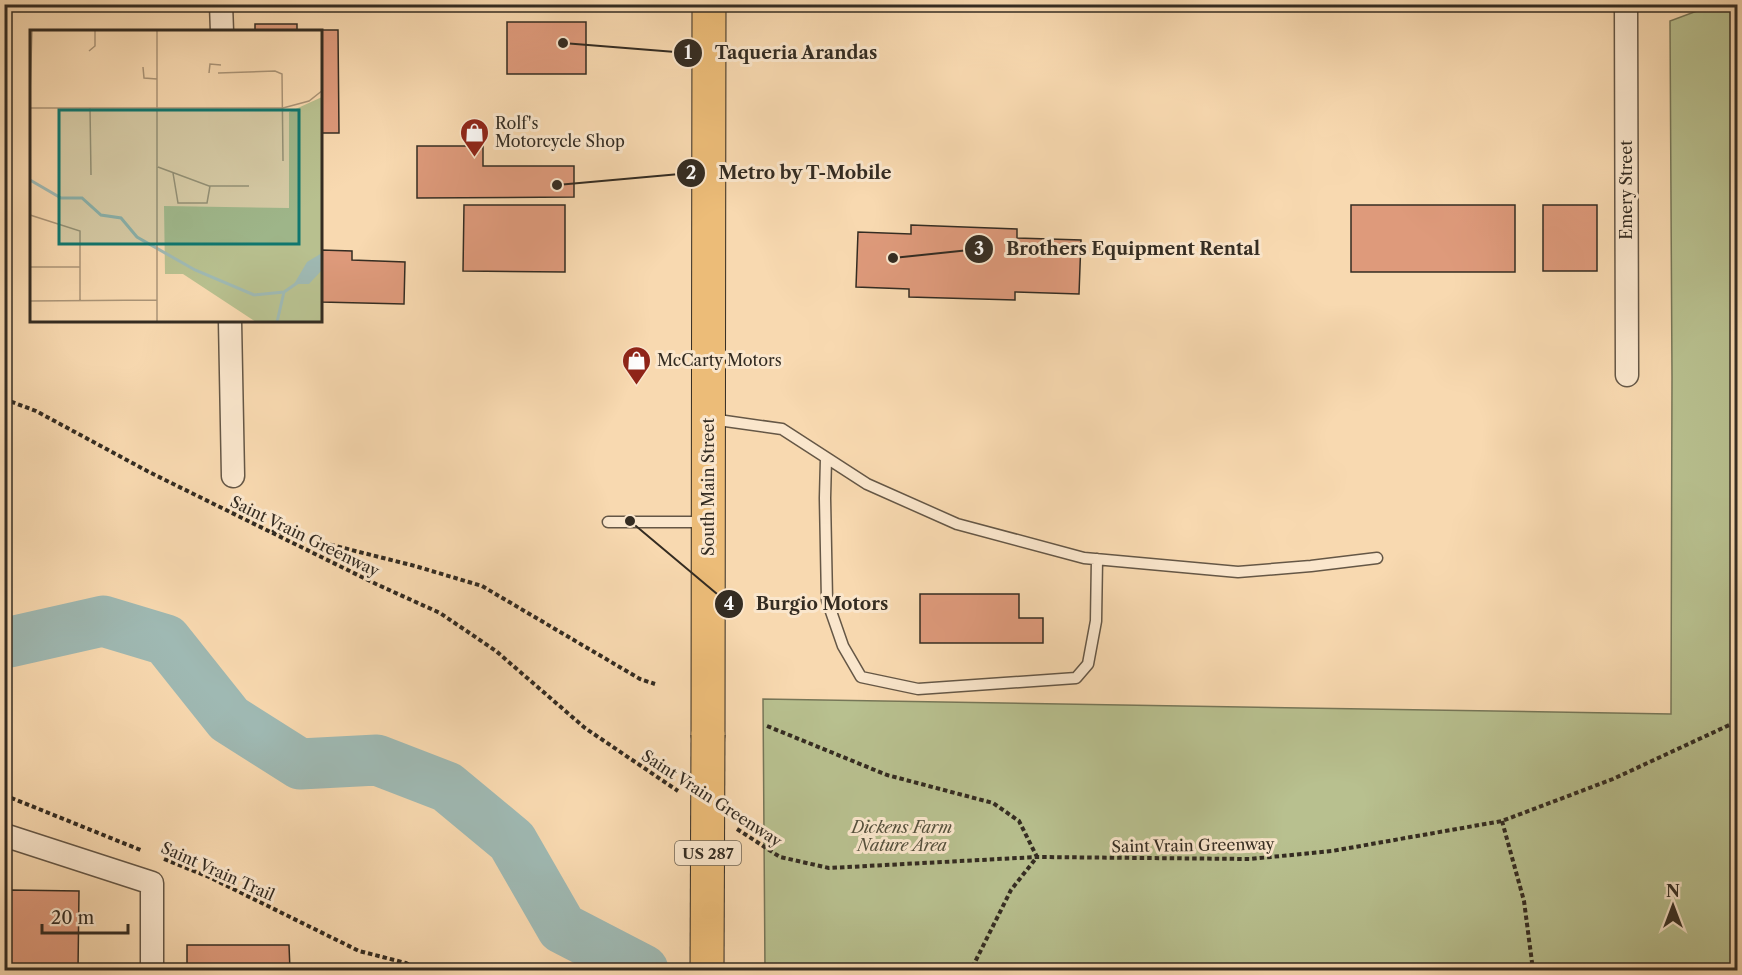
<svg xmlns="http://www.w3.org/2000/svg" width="1742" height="975" font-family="'Libre Caslon Text',serif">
	<rect width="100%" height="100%" fill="#f8d9b0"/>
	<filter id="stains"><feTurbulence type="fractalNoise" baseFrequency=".00333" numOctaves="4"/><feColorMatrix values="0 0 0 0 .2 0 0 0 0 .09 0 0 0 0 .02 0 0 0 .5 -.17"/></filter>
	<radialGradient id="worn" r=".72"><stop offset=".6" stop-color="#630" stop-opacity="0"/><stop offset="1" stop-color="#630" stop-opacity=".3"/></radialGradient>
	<path fill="#b8c08f" stroke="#767658" stroke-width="1.5" d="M1713,5h25l-1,965h-972l-2,-271 908,15 1,-337 -2,-356z"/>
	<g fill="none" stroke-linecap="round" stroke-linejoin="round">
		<path stroke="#9fb9b3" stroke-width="51" d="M4,640l6,2 93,-21 63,19 63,79 71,45 77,-4 70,27 65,54 50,87 81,42"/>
	</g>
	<path fill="#de9a7b" stroke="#342c22" stroke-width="1.5" d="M507,22h79v52h-79z
		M255,24h42v6h41l1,103h-18v-101h-66z
		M417,146h66v20h91v31l-157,1z
		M464,205h101v67l-102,-1z
		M1351,205h164v67h-164z
		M1543,205h54v66h-54z
		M911,225l106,4v9l64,2 -2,54 -64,-2v8l-106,-3v-8l-53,-2 2,-55 53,2z
		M321,250l31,1v9l53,2 -1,42 -83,-2z
		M920,594h99v24h24v25h-123z
		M10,890l69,1 -1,79h-69z
		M187,945h102l1,25h-103z"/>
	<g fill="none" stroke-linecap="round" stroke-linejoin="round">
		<defs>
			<path id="service" d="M711,419l71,10 85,55 90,40 127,34 154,14 73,-6 66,-8
				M826,459l-1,39 2,102 16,46 18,31 57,12 158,-11 12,-14 8,-43 1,-62
				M608,522h96"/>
			<path id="minor" d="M221,4l1,28
				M1626,4l1,371
				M230,321l3,155
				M4,835l148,48v87"/>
			<path id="trunk" d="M708,735l1,-731"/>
		</defs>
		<use href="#service" stroke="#655746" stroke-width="13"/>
		<use href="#minor" stroke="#655746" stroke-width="25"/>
		<use href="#trunk" stroke="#342c22" stroke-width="35"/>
		<path stroke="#342c22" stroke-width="4" stroke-dasharray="4.5 3" stroke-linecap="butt" d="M4,399l32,12 113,61 227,112 64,29 56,38 89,77 93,63
			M272,530l143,36 67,20 158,93 15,5
			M767,726l120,49 106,28 26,18 18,36 -26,33 -40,80
			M4,795l139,56
			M1502,821l22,80 9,69
			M737,829l43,28 49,11 208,-11 213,2 82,-8 170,-30 111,-42 125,-58
			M164,859l45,18 150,74 47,12 14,7"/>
		<use href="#service" stroke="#fae6cc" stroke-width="10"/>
		<use href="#minor" stroke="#fae6cc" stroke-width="22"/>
		<use href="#trunk" stroke="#ecbc78" stroke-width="33"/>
		<defs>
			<path id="trunk-bridge" d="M707,970l1,-235"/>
		</defs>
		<use href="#trunk-bridge" stroke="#342c22" stroke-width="35" stroke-linecap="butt"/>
		<use href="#trunk-bridge" stroke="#ecbc78" stroke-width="33"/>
	</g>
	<defs>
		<symbol id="shop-pin" viewBox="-11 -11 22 30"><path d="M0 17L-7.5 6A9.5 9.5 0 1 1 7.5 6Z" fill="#8f2418" stroke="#fae6cc"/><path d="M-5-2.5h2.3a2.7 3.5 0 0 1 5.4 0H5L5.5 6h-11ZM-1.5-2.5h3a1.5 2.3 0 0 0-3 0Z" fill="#fff"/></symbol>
	</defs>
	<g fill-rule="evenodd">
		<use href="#shop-pin" x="458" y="116" width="33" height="45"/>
		<use href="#shop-pin" x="620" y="344" width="33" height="45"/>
	</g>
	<g text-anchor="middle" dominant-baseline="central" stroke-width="6" stroke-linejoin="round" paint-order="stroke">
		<rect fill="#fae6cc" stroke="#6f6455" stroke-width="1.5" x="675" y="841" width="66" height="24" rx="4.5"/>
		<g font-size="15" font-weight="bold" fill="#342c22">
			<text x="708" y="853">US 287</text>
		</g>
		<g font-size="16" fill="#342c22" stroke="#fae6cc" text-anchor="start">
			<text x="495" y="123">Rolf's<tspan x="495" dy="18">Motorcycle Shop</tspan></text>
			<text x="657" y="360">McCarty Motors</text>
		</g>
		<g font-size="16" fill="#342c22" stroke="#fae6cc">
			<text transform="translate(1626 190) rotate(-90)">Emery Street</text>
			<text transform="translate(708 487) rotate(-90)">South Main Street</text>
			<text transform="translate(305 536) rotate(26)">Saint Vrain Greenway</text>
			<text transform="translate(712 798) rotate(33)">Saint Vrain Greenway</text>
			<text transform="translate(1193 845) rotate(-1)">Saint Vrain Greenway</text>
			<text transform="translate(218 871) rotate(24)">Saint Vrain Trail</text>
		</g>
		<g font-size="16" font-style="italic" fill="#55513d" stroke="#fae6cc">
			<text x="902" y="827">Dickens Farm<tspan x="902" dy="18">Nature Area</tspan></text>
		</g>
	</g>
	<g transform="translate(30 30)">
		<rect width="292" height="292" fill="#f8d9b0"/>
		<path d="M292,67v225h-66l-73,-48h-18l-1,-68 125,2v-96z" fill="#b8c08f"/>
		<path d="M292,223v17l-13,14h-15l13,-22z" fill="#9fb9b3"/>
		<path fill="none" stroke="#9fb9b3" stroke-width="3" d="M0,150l31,18h21l19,17 20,3 16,19 58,33 59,25 30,-3 19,-13M247,292l7,-30"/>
		<path fill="none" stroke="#aa9477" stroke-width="1.5" d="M59,21l6,-5v-16M113,37l1,11 13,1M179,43l1,-9 11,1M188,43l57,-2 7,3 1,87M0,64l2,-64M0,78h253l26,-7 14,-11M60,78l1,67M128,137l51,19h40M143,143l5,30h29l3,-17M0,185l50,16v69M0,237h50M0,271l127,-1M127,292v-292"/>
		<path fill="#0f766e" fill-opacity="0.15" stroke="#0f766e" stroke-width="3" d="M29,80h240v134h-240z"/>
		<rect width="292" height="292" fill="none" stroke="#342c22" stroke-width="3"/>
	</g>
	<path fill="none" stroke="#342c22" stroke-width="2" d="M563 43L688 53M557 185L691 173M893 258L979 249M630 521L729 604"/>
	<g fill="#342c22" stroke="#fae6cc" stroke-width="2">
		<circle cx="563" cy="43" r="6"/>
		<circle cx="557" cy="185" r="6"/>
		<circle cx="893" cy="258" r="6"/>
		<circle cx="630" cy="521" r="6"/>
		<circle cx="688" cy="53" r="15"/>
		<circle cx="691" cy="173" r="15"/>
		<circle cx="979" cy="249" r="15"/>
		<circle cx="729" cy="604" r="15"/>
	</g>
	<g font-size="18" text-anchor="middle" font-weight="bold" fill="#fff">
		<text x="688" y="59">1</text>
		<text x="691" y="179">2</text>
		<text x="979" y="255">3</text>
		<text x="729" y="610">4</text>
	</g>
	<g font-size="18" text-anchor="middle" font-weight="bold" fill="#342c22" stroke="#fae6cc" stroke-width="6" stroke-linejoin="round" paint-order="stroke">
		<text x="796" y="59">Taqueria Arandas</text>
		<text x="805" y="179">Metro by T-Mobile</text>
		<text x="1133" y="255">Brothers Equipment Rental</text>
		<text x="822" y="610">Burgio Motors</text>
	</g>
	<rect width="1742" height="975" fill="none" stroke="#f8d9b0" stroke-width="24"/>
	<rect x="6" y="6" width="1730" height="963" fill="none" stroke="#342c22" stroke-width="3"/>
	<rect x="12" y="12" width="1718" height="951" fill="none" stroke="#342c22" stroke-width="1.5"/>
	<g transform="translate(1673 906)" stroke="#fae6cc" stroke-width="4.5" paint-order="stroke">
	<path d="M0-4.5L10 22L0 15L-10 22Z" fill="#342c22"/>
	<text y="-9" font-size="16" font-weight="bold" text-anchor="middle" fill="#342c22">N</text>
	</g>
	<path d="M42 924v9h86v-9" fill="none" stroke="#342c22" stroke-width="3"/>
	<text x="51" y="924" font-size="18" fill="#342c22" stroke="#fae6cc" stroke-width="4.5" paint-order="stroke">20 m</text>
	<rect width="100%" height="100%" filter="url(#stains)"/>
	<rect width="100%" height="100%" fill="url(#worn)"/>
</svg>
